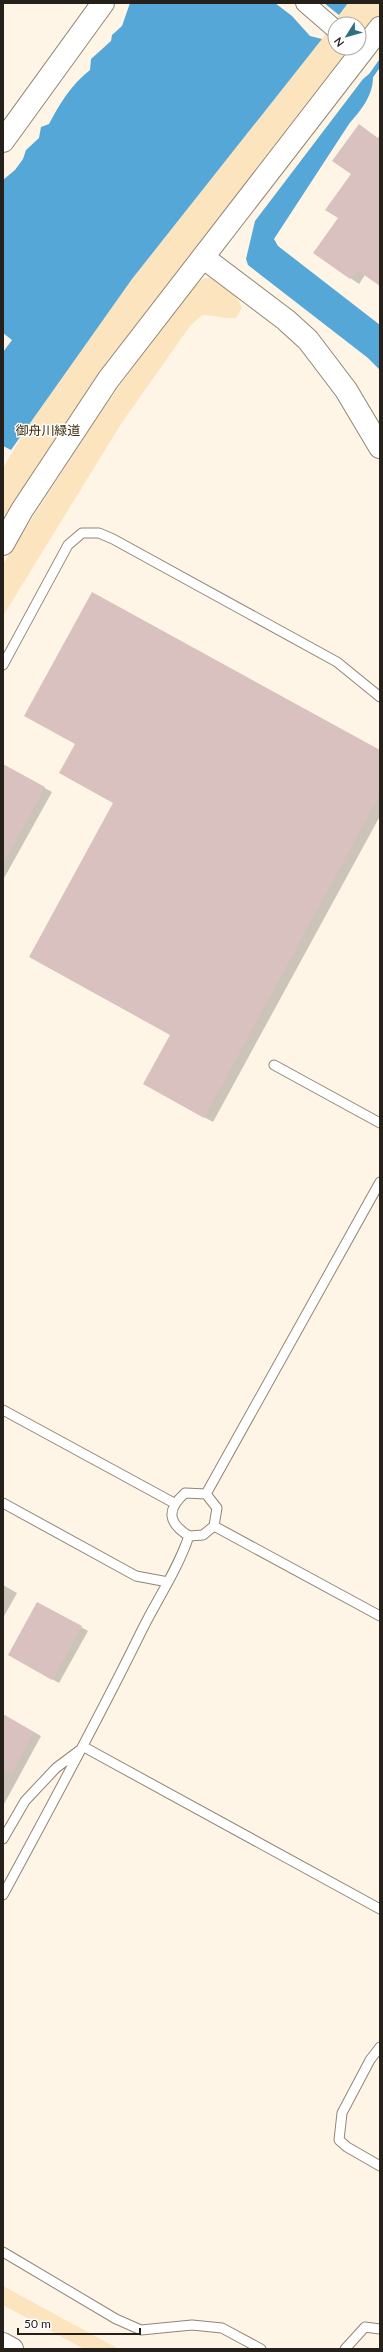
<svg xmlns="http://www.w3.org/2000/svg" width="383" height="2352" font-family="Lato,'Noto Sans JP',sans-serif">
	<rect width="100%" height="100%" fill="#fff5e6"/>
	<path fill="#fce4bf" d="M348,3h32v12l-21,26v-17h-24v24h18l-350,487v-67l30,-51 99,-138 190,-240z
		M213,277l23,19 6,12 -6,10c-12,1 -22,-3 -34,-3l-12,11 -69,98 -118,192v-51l11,-19 87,-134 65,-91 24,-31 13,-11z
		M3,2286l116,63h-35l-81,-44z"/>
	<path fill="#54a7d7" d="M130,3h145l17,13 18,20 12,3 -190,240 -121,171 -8,-4v-94l9,-12 -9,-7v-153l12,-10 8,-11 3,-9 13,-12 2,-11 8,-3c11,-21 22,-39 41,-54l1,-11 20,-18 1,-6 10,-9z
		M324,3h24l-9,12z
		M369,74l4,3c0,19 -12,33 -24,47l-75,115 4,7 102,79v45l-12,-12 -120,-93 -2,-6 9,-38 108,-142z"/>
	<path fill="#0003" d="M359,125l19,13 2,-4v151l-15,-10 -6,9 -45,-31 25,-35 13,-44z
		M380,751v65l-167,306 -60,-33z
		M3,765l49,27 -49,88z
		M3,1585l14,8 -14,25z
		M38,1603l50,28 -29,52 -50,-28z
		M3,1715l38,21 -38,70z"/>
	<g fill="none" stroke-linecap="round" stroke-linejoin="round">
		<path stroke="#54a7d7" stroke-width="5" d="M368,80l12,-17"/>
	</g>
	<path fill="#d9c1bf" d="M359,124l21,16v146l-23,-16 -7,9 -37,-26 25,-35 -13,-8 26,-36 -19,-13z
		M92,592l288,158v44l-176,324 -61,-34 27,-49 -141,-78 84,-154 -54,-30 16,-29 -51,-28z
		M3,764l42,23 -42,77z
		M37,1602l45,24 -30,54 -44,-25z
		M3,1714l31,18 -22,42 -9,-5z"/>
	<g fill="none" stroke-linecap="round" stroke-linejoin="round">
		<defs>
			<path id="service" d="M3,665l65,-120 14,-12h17l14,6 224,123 43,35
				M274,1065l106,58
				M3,1410l171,93
				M3,1503l133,73 32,6
				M214,1526l166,90
				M189,1536c-21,-13 -23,-26 -4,-43l21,1
				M3,1839l22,-38 31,-33 28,-21 296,162
				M3,1895c47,-87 94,-173 137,-261 16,-33 37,-63 49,-98l14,-1 11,-9 3,-18 -11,-14 174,-312
				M380,2047l-10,13 -28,53 -3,27 8,7 33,19
				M3,2252l113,67 25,11 51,-5 30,3 39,21
				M345,2349l20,-22 15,2"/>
			<path id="minor" d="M305,3l30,26"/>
			<path id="tertiary" d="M3,141l100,-138
				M204,258l82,62 22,20 38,50 34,57
				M3,544l19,-34 86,-130 272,-352
				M3,2344l9,5"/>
		</defs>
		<use href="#service" stroke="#918675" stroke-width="11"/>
		<use href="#minor" stroke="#918675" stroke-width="20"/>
		<use href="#tertiary" stroke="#918675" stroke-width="24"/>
		<use href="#service" stroke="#fff" stroke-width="9"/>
		<use href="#minor" stroke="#fff" stroke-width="18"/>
		<use href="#tertiary" stroke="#fff" stroke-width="22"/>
	</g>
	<g text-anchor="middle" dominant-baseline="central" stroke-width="3" stroke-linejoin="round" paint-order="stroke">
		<g font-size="13" fill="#3c2907" stroke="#fff">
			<text x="48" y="430">御舟川緑道</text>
		</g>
	</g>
	<rect width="383" height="2352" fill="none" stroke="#25201a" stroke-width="8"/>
	<g transform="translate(347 36) rotate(233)"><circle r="19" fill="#ffffff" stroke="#a8a6a3"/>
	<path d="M0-3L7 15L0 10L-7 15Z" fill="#2f7183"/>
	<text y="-6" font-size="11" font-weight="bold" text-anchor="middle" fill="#25201a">N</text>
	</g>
	<path d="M18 2328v6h122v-6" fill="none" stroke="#25201a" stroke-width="2"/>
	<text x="24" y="2328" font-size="12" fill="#25201a" stroke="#ffffff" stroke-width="3" paint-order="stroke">50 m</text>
</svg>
